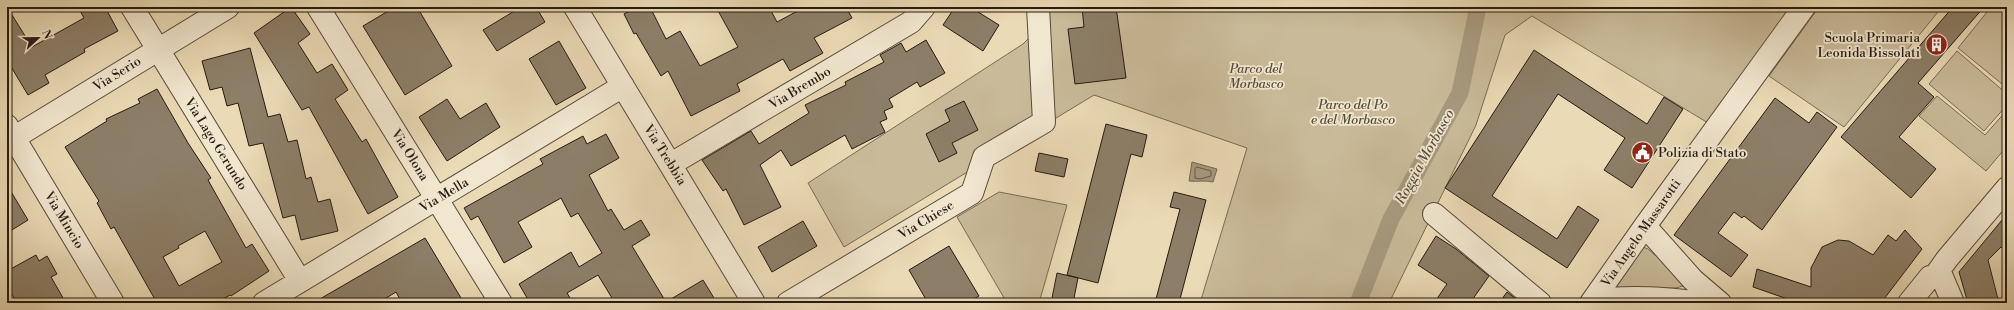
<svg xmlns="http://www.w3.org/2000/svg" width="2014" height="310" font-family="'Libre Bodoni',serif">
	<rect width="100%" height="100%" fill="#eadab5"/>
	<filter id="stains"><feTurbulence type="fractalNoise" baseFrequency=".005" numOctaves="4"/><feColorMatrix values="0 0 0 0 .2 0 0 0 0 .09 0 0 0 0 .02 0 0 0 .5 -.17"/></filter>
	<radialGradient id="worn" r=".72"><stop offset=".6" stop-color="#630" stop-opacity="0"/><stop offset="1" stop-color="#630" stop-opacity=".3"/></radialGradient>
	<path fill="#c9ba99" stroke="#786a56" d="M1030,7h770l-87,119 -181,-110 -27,19 -29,90 -87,178h-189l47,-155 -153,-53 -250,152 -36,-64 215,-139 6,-6z
		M1819,7h123l-98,120 -75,-51z
		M1991,7h16v81l-49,-40z
		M1957,51l50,43v11l-23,26 -55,-47z
		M1937,96l48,39 22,-25v36l-21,25 -67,-55z
		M999,192l68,13 -28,98h-32l-50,-86z
		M1643,247l5,2 38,33v3l-10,3h-59l-4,-2z"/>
	<path fill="#a7997e" stroke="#736753" d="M1192,162l25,7 -4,13c-8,-2 -15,0 -24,-1z"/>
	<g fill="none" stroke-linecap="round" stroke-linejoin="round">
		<path stroke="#665a48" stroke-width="1" d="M1197,167l14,4v5l-11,3 -5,-1v-9z"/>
		<path stroke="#a7997e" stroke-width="17" d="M1358,303l33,-84 69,-126 18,-86"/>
	</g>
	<path fill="#8c7e67" stroke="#261b12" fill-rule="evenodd" d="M7,7l25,40 52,-29 -6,-11h27l13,24 -34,18 1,3 -40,23 4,8 -21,12 -21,-35z
		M291,7l19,27 -12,9 19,30 15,-9 16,26 -13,9 27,43 4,-3 32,58 -30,17 -59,-107 -7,3 -48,-77z
		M395,7h22l35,59 -47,29 -42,-69z
		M521,7h15l9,15 -48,29 -14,-21z
		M637,7h13l16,32 14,-8 20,35 38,-19 -22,-40h53l8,15 28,-15h41l6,11 -38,20 9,15 -33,18 -7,-12 -46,25 3,7 -49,25 -23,-45 -7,5 -25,-43 -2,1 -10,-20z
		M955,7h15l29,18 -16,26 -40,-26z
		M1082,7h34l10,71 -51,6 -7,-55 16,-2z
		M1953,7h31l-66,76 16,14 -35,40 37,32 -25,29 -70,-61z
		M926,40l19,33 -25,14 -3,-5 -28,17 4,8 -9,4 3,8 -7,3 5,10 -33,17 -7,-14 -54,31 -10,-16 -21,15 21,42 -37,18 -18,-36 -3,2 -21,-31 49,-29 8,13 50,-31 -4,-8 41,-20 -1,-3 39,-20 -4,-7 21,-12 5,9z
		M559,41l27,47 -30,17 -27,-46z
		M250,48l18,69 12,-3 8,28 9,-2 9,39 5,-2 7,25 12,-3 8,32 -37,9 -6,-25 -12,3 -20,-75 -14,3 -11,-43 -11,3 -5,-19 -12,3 -8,-29z
		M1534,50l113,74 17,-27 19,12 -51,79 -28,-18 21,-32 -67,-44 -66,102 65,43 21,-33 21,14 -32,48 -122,-80z
		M157,89l31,54 23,35 -3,2 38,68 6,-4 17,27 -38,25 -1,-1 -14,8h-59l-43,-76 -3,2 -14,-26 2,-2 -34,-54 42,-26 -1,-2 34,-16 -2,-4zM205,231l17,31 -43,24 -16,-29 16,-9 -1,-2z
		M1775,98l34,25 8,-11 20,15 -75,103 -18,-14 -2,2 -8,-6 -16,21 30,22 -17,22 -57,-42z
		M447,99l13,20 26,-16 14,24 -53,34 -28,-44z
		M964,101l14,29 -26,13 5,10 -18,9 -13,-28 24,-13 -5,-11z
		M1106,124l41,11 -5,22 -11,-3 -33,129 -31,-8z
		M606,134l13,24 -30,17 19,36 3,-2 13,21 17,-10 9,15 -18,11 34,56 37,-22 14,23h-102l-17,-28 -31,18 6,10h-43l-11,-19 52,-32 8,15 23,-14 -24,-40 -7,4 -10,-19 -43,24 14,25 -28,16 -26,-47 -7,4 -7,-12 79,-44 -3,-5 43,-23 4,8z
		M1039,153l29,6 -4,18 -29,-6z
		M7,185l21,35 -21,13z
		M1174,192l32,8 -27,103h-9l-14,-4 24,-90 -10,-2z
		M2007,214v37l-6,-4 -13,13 11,43h-31l-9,-31z
		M803,221l14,25 -45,26 -14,-25z
		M1905,230l17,19 -41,54h-82l-46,-16 4,-18 54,18v-19l11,-21 16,-7 11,1 24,14 15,-20 8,6z
		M1436,236l20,13 33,27 -19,27h-36l13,-19 -29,-19z
		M425,238l39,65h-62l-6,-11 -18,11h-65z
		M949,246l30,50 -12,7h-39l-19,-33z
		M36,255l3,6 8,-5 10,18 -6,3 15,26h-49l-10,-17v-15z
		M1057,273l21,5 -5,25h-22z
		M1507,292l14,11h-22z"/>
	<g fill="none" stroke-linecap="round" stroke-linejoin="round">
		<defs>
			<path id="minor" d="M132,7l168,274
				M318,7l183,296
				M575,7l179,296
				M7,126l106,177
				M7,142l221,-135
				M671,164l240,-142 13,-15
				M1434,214l106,89
				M1645,226l48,54 27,23
				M1935,276l12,-17 60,-71
				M1593,301c37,-6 75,-2 112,2
				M264,303l359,-217
				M788,303l184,-110 12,-36 60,-35 -6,-115
				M1591,303l54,-77 159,-219
				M1909,303l21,-26h12l11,26"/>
		</defs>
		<use href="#minor" stroke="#574b3b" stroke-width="24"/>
		<use href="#minor" stroke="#f1e7cf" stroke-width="22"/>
	</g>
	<defs>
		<symbol id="building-disc" viewBox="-11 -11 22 22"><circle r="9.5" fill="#8f2418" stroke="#f1e7cf"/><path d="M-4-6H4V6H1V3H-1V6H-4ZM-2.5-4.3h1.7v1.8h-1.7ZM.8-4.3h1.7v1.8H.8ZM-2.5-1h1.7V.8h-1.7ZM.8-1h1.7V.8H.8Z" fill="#fff"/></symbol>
		<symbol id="civic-disc" viewBox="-11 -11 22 22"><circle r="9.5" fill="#8f2418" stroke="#f1e7cf"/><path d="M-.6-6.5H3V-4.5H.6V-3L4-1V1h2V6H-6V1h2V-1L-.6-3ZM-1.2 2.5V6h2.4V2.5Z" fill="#fff"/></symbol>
	</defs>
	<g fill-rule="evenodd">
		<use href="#building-disc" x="1924" y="32" width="25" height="25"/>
		<use href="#civic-disc" x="1630" y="140" width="25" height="25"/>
	</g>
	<g text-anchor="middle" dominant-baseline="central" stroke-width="3.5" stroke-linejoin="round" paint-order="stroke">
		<g font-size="13" fill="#261b12" stroke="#f1e7cf" text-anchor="end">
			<text x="1920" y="38">Scuola Primaria<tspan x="1920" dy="15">Leonida Bissolati</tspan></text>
			<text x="1658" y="153" text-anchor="start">Polizia di Stato</text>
		</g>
		<g font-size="13" font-style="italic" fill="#574b3a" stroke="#f1e7cf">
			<text x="1256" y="69">Parco del<tspan x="1256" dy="15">Morbasco</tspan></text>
			<text x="1353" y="105">Parco del Po<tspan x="1353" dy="15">e del Morbasco</tspan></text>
		</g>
		<g font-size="13" fill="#261b12" stroke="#f1e7cf">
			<text transform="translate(117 74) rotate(-32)">Via Serio</text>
			<text transform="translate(800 88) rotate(-31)">Via Brembo</text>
			<text transform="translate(216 144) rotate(58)">Via Lago Gerundo</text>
			<text transform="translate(410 155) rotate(58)">Via Olona</text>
			<text transform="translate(665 155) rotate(58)">Via Trebbia</text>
			<text transform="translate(444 195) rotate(-31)">Via Mella</text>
			<text transform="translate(64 220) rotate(59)">Via Mincio</text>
			<text transform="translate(926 220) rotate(-31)">Via Chiese</text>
			<text transform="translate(1641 233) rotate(-55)">Via Angelo Massarotti</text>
		</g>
		<g font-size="14" font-style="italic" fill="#5a4d3d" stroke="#f1e7cf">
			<text transform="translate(1425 157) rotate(-61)">Roggia Morbasco</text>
		</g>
	</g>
	<rect width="2014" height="310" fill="none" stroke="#eadab5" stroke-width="24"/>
	<rect x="8" y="8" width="1998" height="294" fill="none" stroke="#261b12" stroke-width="2"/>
	<rect x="12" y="12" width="1990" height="286" fill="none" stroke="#261b12"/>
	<g transform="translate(38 38) rotate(68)" stroke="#f1e7cf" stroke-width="3" paint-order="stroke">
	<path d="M0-3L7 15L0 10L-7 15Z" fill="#261b12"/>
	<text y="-6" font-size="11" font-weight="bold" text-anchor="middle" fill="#261b12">N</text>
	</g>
	<rect width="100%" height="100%" filter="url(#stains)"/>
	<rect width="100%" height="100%" fill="url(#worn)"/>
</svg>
